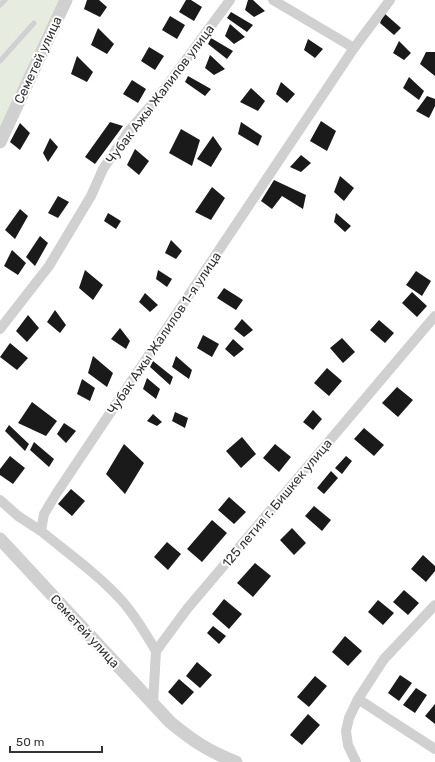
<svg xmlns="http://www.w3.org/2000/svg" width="435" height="762" font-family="Rubik,sans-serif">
	<rect width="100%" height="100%" fill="#fff"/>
	<path fill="#e6ecdf" d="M0,0h61l-61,127z"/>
	<path fill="#1a1a1a" d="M87,0h12l8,7 -7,10 -16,-8z
		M186,0h5l11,7 -8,14 -15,-9z
		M248,0h5l12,11 -11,6 -9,-7z
		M231,12l22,13 -6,7 -20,-14z
		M384,13l17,15 -7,7 -14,-12z
		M170,16l15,9 -8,14 -15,-9z
		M230,24l15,13 -11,7 -9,-8z
		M98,28l16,16 -7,10 -16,-9z
		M211,38l22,13 -6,8 -19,-15z
		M308,39l15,10 -8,9 -11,-8z
		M399,41l12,12 -7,7 -11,-7z
		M149,47l15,9 -9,14 -14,-9z
		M426,52h9v24l-15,-12z
		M210,55l15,14 -11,6 -9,-7z
		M77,56l16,16 -6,10 -16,-8z
		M188,76l23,13 -6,7 -20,-14z
		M409,77l15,14 -5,9 -16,-12z
		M132,80l14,9 -8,14 -15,-9z
		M281,82l14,12 -8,9 -11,-9z
		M251,88l14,13 -7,10 -18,-9z
		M427,96l8,3v7l-6,12 -13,-7z
		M321,121l15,10 -9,20 -17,-10z
		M110,122l13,4 -28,38 -10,-7z
		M241,122l21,14 -4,10 -20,-12z
		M20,123l10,10 -10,17 -10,-8z
		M181,129l19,11 -8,26 -23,-13z
		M213,136l9,13 -11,18 -14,-8z
		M50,138l8,9 -10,15 -5,-9z
		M135,149l14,12 -10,14 -12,-10z
		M301,155l10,8 -10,9 -11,-5z
		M340,176l14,12 -10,13 -10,-9z
		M274,180l32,15 -3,14 -21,-13 -10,13 -11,-8z
		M212,187l13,11 -14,22 -16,-8z
		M58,196l11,6 -11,16 -10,-5z
		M20,209l8,7 -13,23 -10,-9z
		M108,213l13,8 -5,8 -12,-8z
		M336,213l15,13 -6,6 -11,-10z
		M40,236l8,7 -13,23 -9,-9z
		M171,240l11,11 -6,8 -11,-6z
		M12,250l14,13 -8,12 -14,-9z
		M85,270l18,15 -10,15 -14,-12z
		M158,270l14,9 -5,8 -11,-8z
		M416,271l15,10 -9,15 -16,-11z
		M224,288l19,12 -7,10 -19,-12z
		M412,292l15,14 -10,11 -15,-14z
		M145,293l13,12 -8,7 -11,-10z
		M55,310l11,15 -6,8 -13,-11z
		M28,315l11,13 -12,14 -11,-11z
		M242,319l11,11 -9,7 -10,-8z
		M379,320l15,13 -9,10 -15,-13z
		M120,328l10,13 -4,8 -15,-10z
		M203,335l16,9 -7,13 -15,-9z
		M342,338l13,14 -12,11 -13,-15z
		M233,339l11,10 -10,8 -9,-8z
		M10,343l18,15 -11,12 -17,-13z
		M93,356l20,17 -6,14 -19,-14z
		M176,356l16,14 -3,9 -17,-12z
		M153,361l20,16 -3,8 -20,-18z
		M327,368l15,13 -13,15 -15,-13z
		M147,378l13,11 -4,10 -13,-10z
		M82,379l13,9 -5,13 -13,-7z
		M397,387l16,13 -15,17 -16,-14z
		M32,402l25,19 -11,15 -28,-13z
		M313,410l9,9 -9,11 -10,-8z
		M175,412l13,6 -3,10 -13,-7z
		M153,414l9,8 -5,4 -10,-5z
		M64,423l12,8 -10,12 -9,-9z
		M9,425l20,19 -4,7 -20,-20z
		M364,428l20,17 -10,11 -20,-17z
		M242,437l14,17 -15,14 -15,-17z
		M34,442l20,17 -5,8 -19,-17z
		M124,444l20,19 -19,31 -19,-20z
		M275,444l16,13 -12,15 -16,-14z
		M10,456l15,12 -12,16 -13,-9v-6z
		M346,456l6,5 -10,13 -7,-6z
		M331,471l7,7 -14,16 -7,-6z
		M71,489l14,12 -13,15 -14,-12z
		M229,497l17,15 -12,12 -16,-14z
		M314,506l17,14 -9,11 -17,-15z
		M212,520l15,13 -25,29 -15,-13z
		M292,528l14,15 -12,12 -14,-15z
		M167,542l14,12 -13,16 -14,-13z
		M423,555l12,11v5l-9,11 -15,-13z
		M255,563l16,13 -18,21 -16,-14z
		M404,590l15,13 -11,12 -15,-13z
		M224,599l18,15 -13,15 -17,-15z
		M378,600l16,13 -11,12 -15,-13z
		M213,626l13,10 -7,8 -12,-11z
		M345,636l17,15 -14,15 -16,-14z
		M197,662l15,13 -12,13 -14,-12z
		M400,675l12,8 -13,18 -11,-8z
		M315,676l12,10 -18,21 -12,-10z
		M179,679l15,13 -12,13 -14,-13z
		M416,688l11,7 -12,18 -12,-8z
		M435,704v20l-10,-8z
		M308,714l12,11 -18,20 -12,-10z"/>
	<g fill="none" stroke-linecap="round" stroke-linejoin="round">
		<path stroke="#d0d0d0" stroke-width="5" d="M0,5l5,-5
			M0,61l34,-38"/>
		<path stroke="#d0d0d0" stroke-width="10" d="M273,0l81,48
			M0,329l49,-63 42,-70 12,-27 25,-37 32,-37 70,-95
			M0,500l18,16 23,15
			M156,651c-10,-17 -20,-34 -33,-49 -24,-27 -54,-48 -82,-71l3,-17 12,-20 298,-446 36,-48
			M358,699l77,50
			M153,704l3,-53 31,-42 248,-293
			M356,762l-8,-17 -2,-14 3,-13 9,-19 26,-40 51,-54"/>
		<path stroke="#d0d0d0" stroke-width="13" d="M0,142l66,-142
			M0,539l170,183c23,19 38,29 66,40"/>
	</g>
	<g text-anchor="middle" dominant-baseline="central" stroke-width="4" stroke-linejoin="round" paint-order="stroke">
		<g font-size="13" fill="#333" stroke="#fff">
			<text transform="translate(38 60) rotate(-65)">Семетей улица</text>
			<text transform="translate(160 94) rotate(-53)">Чубак Ажы Жалилов улица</text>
			<text transform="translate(164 333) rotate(-56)">Чубак Ажы Жалилов 1-я улица</text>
			<text transform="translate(277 503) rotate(-50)">125 летия г. Бишкек улица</text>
			<text transform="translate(85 631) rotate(47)">Семетей улица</text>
		</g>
	</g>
	<path d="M10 746v6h92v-6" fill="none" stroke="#333333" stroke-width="2"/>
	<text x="16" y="746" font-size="12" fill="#333333" stroke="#ffffff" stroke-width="3" paint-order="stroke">50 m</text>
</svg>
